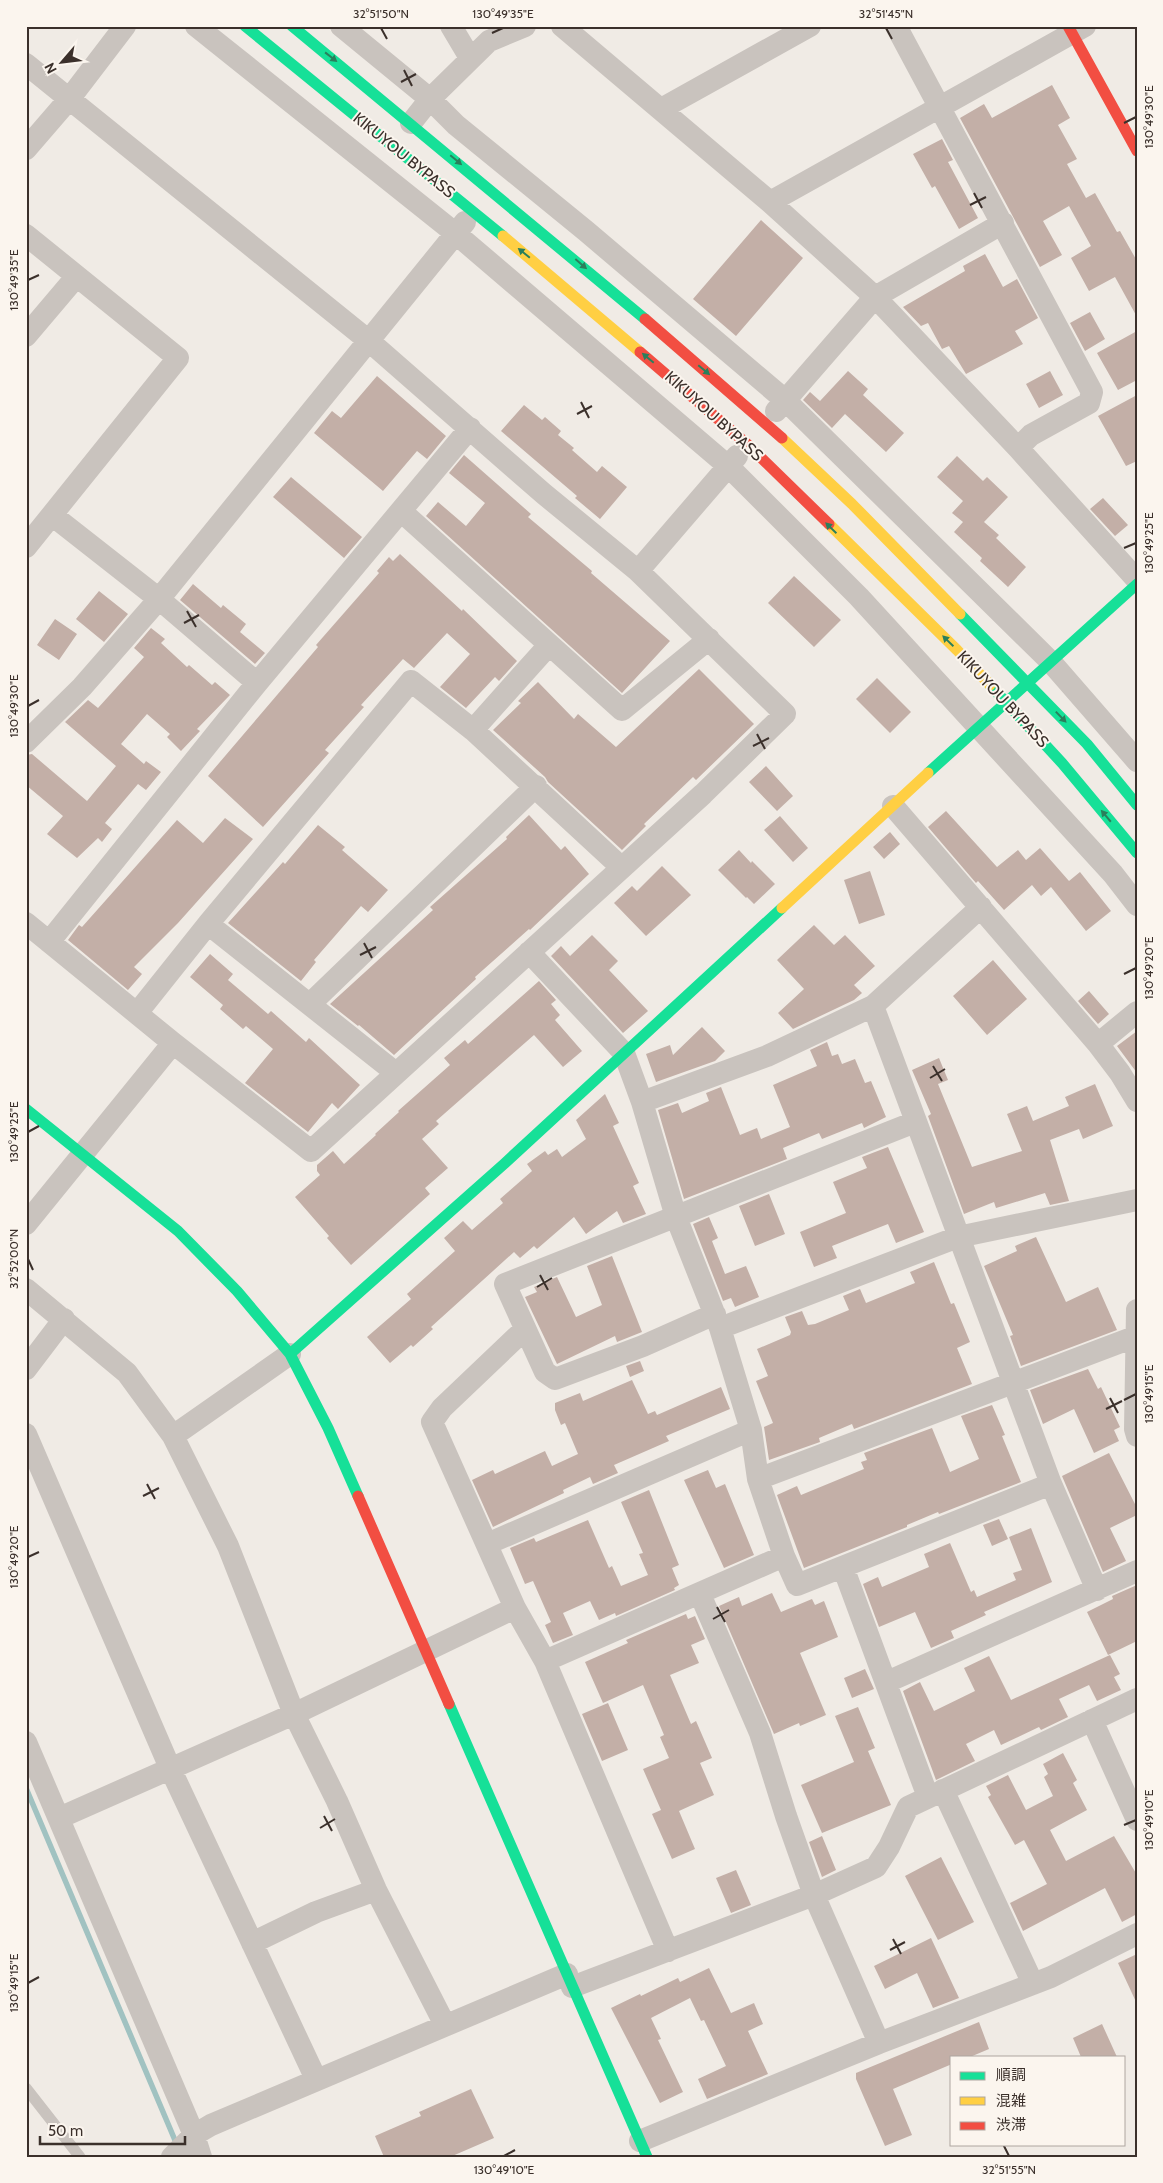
<svg xmlns="http://www.w3.org/2000/svg" width="1163" height="2183" font-family="Cabin,'Noto Sans JP',sans-serif">
	<rect width="100%" height="100%" fill="#f0ebe5"/>
	<g fill="none" stroke-linecap="round" stroke-linejoin="round">
		<path stroke="#a1c2c1" stroke-width="5.5" d="M26,1788l151,357"/>
	</g>
	<path fill="#c3afa7" d="M1052,85l18,33 -12,7 19,34 -10,5 19,34 9,-5 22,39 3,-1 17,30v56l-22,-40 -26,14 -18,-33 20,-12 -22,-40 -26,15 19,34 -22,12 -80,-149 24,-14 8,14z
		M942,139l11,21 -5,2 30,56 -19,11 -24,-43 -3,2 -19,-34z
		M761,220l42,38 -67,78 -43,-37z
		M985,254l18,33 14,-8 21,39 -23,13 8,13 -57,30 -17,-28 -7,3 -14,-26 -7,3 -18,-19 62,-36 -2,-5z
		M1090,312l15,27 -20,12 -15,-28z
		M1137,331v49l-19,10 -21,-37z
		M848,371l20,18 -5,6 41,38 -18,19 -41,-38 -13,14 -29,-28 7,-8 10,9z
		M1050,371l13,24 -24,13 -13,-24z
		M377,376l69,60 -19,23 -10,-8 -34,40 -69,-58 18,-22 9,7z
		M1137,395v66l-11,5 -28,-50z
		M524,405l18,15 3,-3 16,14 -3,4 16,13 -2,2 25,22 5,-6 25,21 -27,32 -25,-21 2,-2 -76,-65z
		M464,455l67,59 -3,3 64,54 -1,2 79,68 -48,52 -196,-177 12,-14 28,24 19,-23 -36,-30z
		M957,456l26,25 4,-4 21,20 -24,25 15,13 -3,3 30,29 -18,20 -28,-26 2,-3 -28,-26 9,-10 -11,-9 11,-12 -26,-24z
		M291,477l71,60 -18,21 -71,-61z
		M1103,498l25,27 -13,11 -25,-27z
		M400,554l62,57 1,-2 54,52 -18,20 -4,-4 -29,31 -26,-21 30,-33 -23,-21 -33,35 -11,-9 -42,46 3,2 -39,43 4,3 -66,74 -55,-51 110,-129 -2,-2 63,-72 -2,-2 12,-14 4,4z
		M794,576l47,44 -27,27 -46,-44z
		M193,584l28,24 2,-3 23,19 -6,8 25,21 -10,11 -75,-64z
		M99,591l29,23 -24,28 -28,-23z
		M55,619l22,15 -18,26 -22,-15z
		M151,628l14,11 -4,4 26,24 2,-2 23,20 3,-3 15,13 -33,34 3,2 -19,20 -14,-14 3,-3 -23,-20 -26,30 23,20 2,-3 15,11 -15,18 -8,-6 -33,39 7,6 -10,13 -4,-4 -21,20 -30,-24 16,-18 -37,-31v-30l6,-1 55,47 29,-35 -51,-44 23,-22 10,8 46,-51 -10,-9z
		M699,669l55,55 -58,56 -3,-3 -49,47 2,2 -24,24 -74,-68 -3,-5 -52,-47 28,-27 -3,-2 20,-19 36,37 4,-5 38,33z
		M877,678l34,34 -21,21 -34,-34z
		M766,766l27,30 -16,15 -28,-29z
		M946,811l51,56 21,-17 8,10 14,-12 29,33 11,-9 31,39 -25,20 -35,-44 -10,9 -9,-11 -28,25 -26,-29 -2,2 -48,-56z
		M529,815l32,35 4,-4 24,28 -59,56 -1,-1 -54,48 1,2 -82,76 -35,-30 -1,1 -28,-22 103,-94 -3,-3 77,-68 -1,-2z
		M780,816l28,32 -15,14 -29,-32z
		M225,818l28,21 -75,84 -44,44 8,7 -14,16 -60,-50 11,-15 3,2 95,-107 26,23z
		M318,825l27,22 -3,3 46,40 -20,22 -7,-6 -47,54 2,2 -15,19 -73,-58 55,-61 2,2z
		M890,832l10,12 -16,15 -11,-12z
		M739,850l12,13 1,-2 23,23 -21,20 -7,-7 -1,1 -28,-28z
		M662,866l29,29 -45,41 -32,-33 18,-17 5,5z
		M870,871l15,44 -26,9 -15,-44z
		M814,925l20,20 11,-10 30,31 -21,19 8,8 -8,7 -61,29 -15,-16 26,-24 -27,-29z
		M592,935l26,26 -9,9 39,41 -25,22 -72,-77 10,-10 9,10z
		M210,954l23,20 -5,6 40,34 3,-3 35,31 3,-4 51,47 -22,24 -6,-6 -24,29 -63,-49 28,-34 -27,-23 -3,3 -23,-20 3,-4 -33,-28z
		M993,960l34,39 -40,36 -34,-39z
		M539,981l17,19 -5,4 9,11 -5,5 27,31 -19,16 -29,-32 -98,86 3,3 -17,15 26,29 -23,20 5,6 -79,71 -24,-27 2,-2 -34,-39 25,-22 -3,-4v-6l16,-14 11,13 32,-29 -1,-1 24,-22 -1,-1 52,-46 -6,-7 21,-18 3,4z
		M1089,991l20,23 -11,10 -20,-23z
		M702,1027l23,24 -10,10 -59,21 -10,-28 24,-9 3,10z
		M1137,1031v42l-20,-27z
		M827,1042l5,14 6,-2 4,10 13,-5 10,24 6,-2 15,36 -22,11 -2,-5 -40,16 -3,-6 -36,15 4,11 -103,40 -26,-89 20,-7 4,10 27,-12 -3,-8 15,-6 19,48 17,-7 4,11 29,-12 -17,-42 44,-19 -7,-16z
		M939,1058l9,22 -10,4 34,83 50,-16 -15,-37 20,-8 6,15 36,-15 -4,-9 30,-13 18,42 -30,13 -4,-10 -29,11 19,61 -19,4 -5,-12 -49,15 -2,-6 -30,12 -36,-98 3,-2 -19,-44z
		M605,1094l14,29 -6,3 26,57 -6,3 13,28 -23,9 -6,-12 -31,23 -12,-17 -37,32 -3,-3 -14,12 -6,-6 -83,75 2,2 -20,18 -2,-2 -21,18 -23,-26 44,-38 -4,-5 48,-43 -11,-13 19,-17 9,9 31,-27 -3,-4 32,-28 -5,-7 18,-13 3,4 9,-6 5,8 24,-18 -10,-19z
		M888,1147l36,85 -28,11 -8,-19 -56,22 5,12 -23,9 -14,-35 46,-19 -13,-31 34,-14 -5,-11z
		M769,1194l16,40 -30,12 -16,-40z
		M709,1217l9,21 -6,3 13,33 21,-8 13,31 -24,10 -4,-9 -8,3 -30,-77z
		M1036,1237l30,65 32,-15 19,43 -96,36 -11,-30 3,-1 -29,-69 33,-15 -2,-5z
		M612,1256l30,76 -25,10 -2,-6 -58,28 -32,-67 12,-5 -3,-5 23,-10 19,40 26,-12 -15,-39z
		M934,1262l17,42 3,-1 16,39 -13,6 15,36 -118,45 -2,-5 -33,14 1,4 -51,18 -5,-33 9,-4 -17,-42 12,-5 -11,-27 33,-14 1,-3 -6,-15 17,-6 6,14 7,-1 34,-14 -6,-14 17,-7 6,14 49,-20 -5,-11z
		M640,1361l4,10 -14,6 -4,-11z
		M1088,1369l10,20 3,-2 19,40 -6,3 5,11 -25,12 -20,-44 -31,15 -13,-34z
		M632,1380l16,34 7,-3 2,4 64,-28 9,22 -64,27 3,5 -55,24 4,8 -25,11 -3,-7 -27,13 1,3 -71,34 -21,-47 21,-10 2,4 50,-23 7,15 26,-12 -13,-31 -4,2 -6,-15v-7l25,-10 3,8z
		M992,1405l13,30 -3,1 19,46 -82,32 -1,-2 -31,13v2l-103,41 -27,-73 20,-9 4,9 63,-26 -3,-7 6,-2 -3,-7 68,-25 18,44 29,-13 -18,-43z
		M1109,1453l28,55v7l-27,13 16,33 -23,11 -41,-96z
		M708,1470l8,18 9,-4 29,71 -30,13 -40,-88z
		M649,1490l30,75 -7,3 7,17 -5,3 1,2 -59,26 -1,-3 -16,7 -9,-19 -27,12 10,22 -20,8 -8,-18 6,-3 -18,-41 -8,3 -15,-36 24,-10 2,4 52,-22 21,48 3,-2 9,20 27,-11 -9,-21 4,-1 -22,-51z
		M999,1519l9,20 -16,7 -9,-21z
		M1031,1528l21,54 -68,30 2,3 -35,16 3,7 -23,10 -16,-36 -36,15 -16,-43 15,-7 4,10 47,-20 -5,-13 26,-11 21,49 3,-2 3,7 39,-17 -3,-7 9,-3 -13,-33z
		M1137,1585v56l-29,14 -21,-43 26,-13 -1,-3z
		M772,1593l9,19 31,-13 3,6 9,-4 14,36 -38,16 26,62 -26,11 -1,-3 -25,11 -55,-128 20,-9 3,9z
		M686,1614l2,5 7,-3 10,23 -14,6 8,18 -29,12 21,49 5,-3 16,37 -12,5 14,32 -35,16 16,38 -23,10 -20,-45 9,-4 -18,-41 26,-11 -9,-21 4,-2 -21,-50 -40,18 -18,-41 43,-19 -2,-3z
		M1110,1655l10,19 -6,3 7,13 -24,11 -8,-16 -30,14 9,18 -27,13 -2,-3 -38,18 -7,-15 -28,14 9,17 -39,19 -33,-89 17,-9 14,29 41,-20 -11,-23 25,-12 22,44z
		M865,1669l9,20 -22,9 -8,-20z
		M608,1703l20,47 -26,11 -20,-47z
		M858,1707l17,41 -7,3 23,54 -69,28 -21,-48 53,-23 -19,-46z
		M1063,1753l14,27 -4,3 14,27 -37,20 16,31 48,-25 23,39v39l-15,8 -17,-34 -82,43 -13,-28 37,-19 -23,-44 -9,5 -27,-48 3,-2 -5,-9 22,-11 18,35 27,-14 -9,-19 4,-3 -5,-10z
		M822,1836l14,34 -14,7 -13,-35z
		M941,1857l33,65 -36,18 -33,-64z
		M736,1870l15,35 -20,8 -15,-35z
		M931,1938l28,60 -26,10 -16,-35 -32,16 -11,-23z
		M1137,1954v50l-19,-41z
		M709,1968l22,45 23,-10 9,21 -15,7 20,43 -61,25 -9,-20 28,-13 -22,-46 -3,1 -11,-23 -39,20 10,21 -3,1 25,52 -23,11 -49,-95 29,-14 1,2 37,-18 2,4z
		M979,2022l10,27 -19,8h-18v7l-59,25 19,46 -27,11 -29,-67v-6z
		M1102,2024l15,33h-36l-8,-19z
		M471,2089l23,49 -44,19h-66l-9,-21 46,-20 -2,-4z"/>
	<g fill="none" stroke-linecap="round" stroke-linejoin="round">
		<path stroke="#c9c3be" stroke-width="11" d="M26,2088l54,69"/>
		<path stroke="#c9c3be" stroke-width="22" d="M196,26l259,207 273,233 131,131 254,277 24,31
			M341,26l89,73 26,26 130,106 199,169 265,261 87,100
			M451,26l19,32
			M562,26l208,176 105,95 143,151 119,132
			M896,26l196,366 -3,11 -58,32 -13,13
			M26,64l343,277 175,153 94,77 147,143 -82,80 -392,357 -138,-108 -147,-120
			M661,109l149,-83
			M411,123l19,-24 59,-58 36,-15
			M26,149l44,-51 55,-72
			M770,202l315,-176
			M26,235l152,123 -152,189
			M26,336l50,-59
			M776,411l99,-114 128,-74
			M401,511l221,199 87,-71
			M52,515l107,84 98,84
			M638,571l99,-115
			M473,730l76,-85
			M26,742l56,-55 77,-88 306,-377
			M893,806l205,238 22,29 17,28
			M208,924l188,149
			M49,942l208,-259 213,-255
			M529,952l95,101 18,49 34,115 44,111 31,102 7,49 26,77 13,29 254,-101
			M310,1004l226,-218
			M873,1006l178,478 46,106
			M137,1013l71,-89 203,-243 62,49 148,137
			M1098,1044l39,-32
			M642,1102l125,-46 106,-50 108,-99
			M26,1224l147,-181
			M26,1289l101,84 46,63 55,110 66,168 43,87 39,89 69,135
			M1137,1310l-2,119 2,7
			M715,1314l-72,32 -88,33 -10,-7 -40,-88 410,-162
			M720,1328l238,-91 179,-37
			M525,1329l-83,79 -10,14 83,186 30,53 123,290
			M26,1369l38,-50
			M26,1434l144,334 146,311
			M173,1436l117,-82
			M758,1479l379,-143
			M487,1544l264,-114
			M843,1567l85,230
			M700,1594l60,139 26,83 28,79 65,148
			M545,1661l239,-105
			M887,1682l250,-111
			M1092,1720l45,100
			M26,1742l168,393 7,22
			M943,1790l90,194
			M59,1818l235,-104 221,-106
			M252,1943l64,-31 60,-22
			M572,1987l242,-92 62,-28 13,-20 19,-40 229,-108
			M640,2141l239,-98 172,-66 86,-43
			M172,2157l22,-22 17,-10 356,-151"/>
		<path stroke="#16e098" stroke-width="11" d="M245,26l258,210
			M292,26l353,293
			M960,614l127,130 50,61
			M990,685l72,78 75,90
			M928,773l209,-189
			M26,1109l152,122 59,60 53,63 38,74 30,68
			M290,1354l214,-190 278,-256
			M449,1704l198,453"/>
		<path stroke="#ffcf43" stroke-width="11" d="M503,236l137,116
			M782,438l70,66 108,110
			M829,524l128,126 33,35
			M782,908l146,-135"/>
		<path stroke="#f24e42" stroke-width="11" d="M1068,26l69,125
			M645,319l137,119
			M640,352l107,92 82,80
			M358,1496l91,208"/>
	</g>
	<defs><path id="oneway-solid" d="M-6-.8H1V-3.2L6.5 0L1 3.2V.8H-6Z" transform="scale(1.25)"/></defs>
	<g fill="#2a7f5c">
		<use href="#oneway-solid" transform="translate(331 57) rotate(38)"/>
		<use href="#oneway-solid" transform="translate(456 160) rotate(40)"/>
		<use href="#oneway-solid" transform="translate(524 253) rotate(-141)"/>
		<use href="#oneway-solid" transform="translate(581 264) rotate(41)"/>
		<use href="#oneway-solid" transform="translate(648 358) rotate(-140)"/>
		<use href="#oneway-solid" transform="translate(704 370) rotate(40)"/>
		<use href="#oneway-solid" transform="translate(831 528) rotate(-136)"/>
		<use href="#oneway-solid" transform="translate(948 641) rotate(-136)"/>
		<use href="#oneway-solid" transform="translate(1061 717) rotate(46)"/>
		<use href="#oneway-solid" transform="translate(1106 816) rotate(-130)"/>
	</g>
	<path fill="none" stroke="#3b302b" stroke-width="2" d="M381,28l6,11M886,28l6,11M492,33l11,-5M404,70l8,16M401,82l15,-8M1124,123l12,-6M974,193l8,15M970,205l16,-8M28,280l11,-5M581,402l8,16M577,414l15,-8M1124,548l12,-5M187,611l9,16M184,623l15,-8M28,706l11,-6M757,734l8,15M753,746l16,-8M364,943l8,15M360,955l16,-8M1124,974l12,-6M933,1066l9,15M930,1078l15,-9M28,1132l11,-6M28,1259l5,11M540,1275l8,15M537,1287l15,-9M1110,1398l8,15M1124,1400l12,-6M1106,1409l16,-8M147,1484l8,15M143,1496l16,-8M28,1557l11,-5M717,1607l8,15M713,1619l16,-9M324,1816l8,15M1124,1825l12,-5M320,1828l15,-9M893,1939l8,15M890,1950l15,-8M28,1983l11,-6M1003,2144l6,12M504,2156l11,-6"/>
	<g text-anchor="middle" dominant-baseline="central" stroke-width="4" stroke-linejoin="round" paint-order="stroke">
		<g font-size="16" fill="#3b302b" stroke="#fbf5ee">
			<text transform="translate(404 155) rotate(39)">KIKUYOU BYPASS</text>
			<text transform="translate(714 416) rotate(42)">KIKUYOU BYPASS</text>
			<text transform="translate(1003 699) rotate(47)">KIKUYOU BYPASS</text>
		</g>
	</g>
	<rect width="1163" height="2183" fill="none" stroke="#fbf5ee" stroke-width="55"/>
	<rect x="950" y="2056" width="175" height="90" fill="#fbf5ee" stroke="#aea6a0"/>
	<rect x="960" y="2072" width="25" height="8" fill="#16e098" stroke="#aea6a0"/>
	<text x="996" y="2080" font-size="15" fill="#3b302b">順調</text>
	<rect x="960" y="2097" width="25" height="8" fill="#ffcf43" stroke="#aea6a0"/>
	<text x="996" y="2106" font-size="15" fill="#3b302b">混雑</text>
	<rect x="960" y="2122" width="25" height="8" fill="#f24e42" stroke="#aea6a0"/>
	<text x="996" y="2130" font-size="15" fill="#3b302b">渋滞</text>
	<g transform="translate(62 62) rotate(242)" stroke="#fbf5ee" stroke-width="4" paint-order="stroke">
	<path d="M0-4L9 19L0 12L-9 19Z" fill="#3b302b"/>
	<text y="-8" font-size="14" font-weight="bold" text-anchor="middle" fill="#3b302b">N</text>
	</g>
	<path d="M40 2136v8h145v-8" fill="none" stroke="#3b302b" stroke-width="2.5"/>
	<text x="48" y="2136" font-size="15" fill="#3b302b" stroke="#fbf5ee" stroke-width="4" paint-order="stroke">50 m</text>
	<rect x="28" y="28" width="1108" height="2128" fill="none" stroke="#3b302b" stroke-width="2"/>
	<g font-size="12" text-anchor="middle" fill="#3b302b">
		<text x="381" y="18">32°51'50"N</text>
		<text x="503" y="18">130°49'35"E</text>
		<text x="886" y="18">32°51'45"N</text>
		<text transform="translate(1149 117) rotate(-90)" y="4">130°49'30"E</text>
		<text transform="translate(14 280) rotate(-90)" y="4">130°49'35"E</text>
		<text transform="translate(1149 543) rotate(-90)" y="4">130°49'25"E</text>
		<text transform="translate(14 706) rotate(-90)" y="4">130°49'30"E</text>
		<text transform="translate(1149 968) rotate(-90)" y="4">130°49'20"E</text>
		<text transform="translate(14 1132) rotate(-90)" y="4">130°49'25"E</text>
		<text transform="translate(14 1259) rotate(-90)" y="4">32°52'00"N</text>
		<text transform="translate(1149 1394) rotate(-90)" y="4">130°49'15"E</text>
		<text transform="translate(14 1557) rotate(-90)" y="4">130°49'20"E</text>
		<text transform="translate(1149 1820) rotate(-90)" y="4">130°49'10"E</text>
		<text transform="translate(14 1983) rotate(-90)" y="4">130°49'15"E</text>
		<text x="504" y="2174">130°49'10"E</text>
		<text x="1009" y="2174">32°51'55"N</text>
	</g>
</svg>
